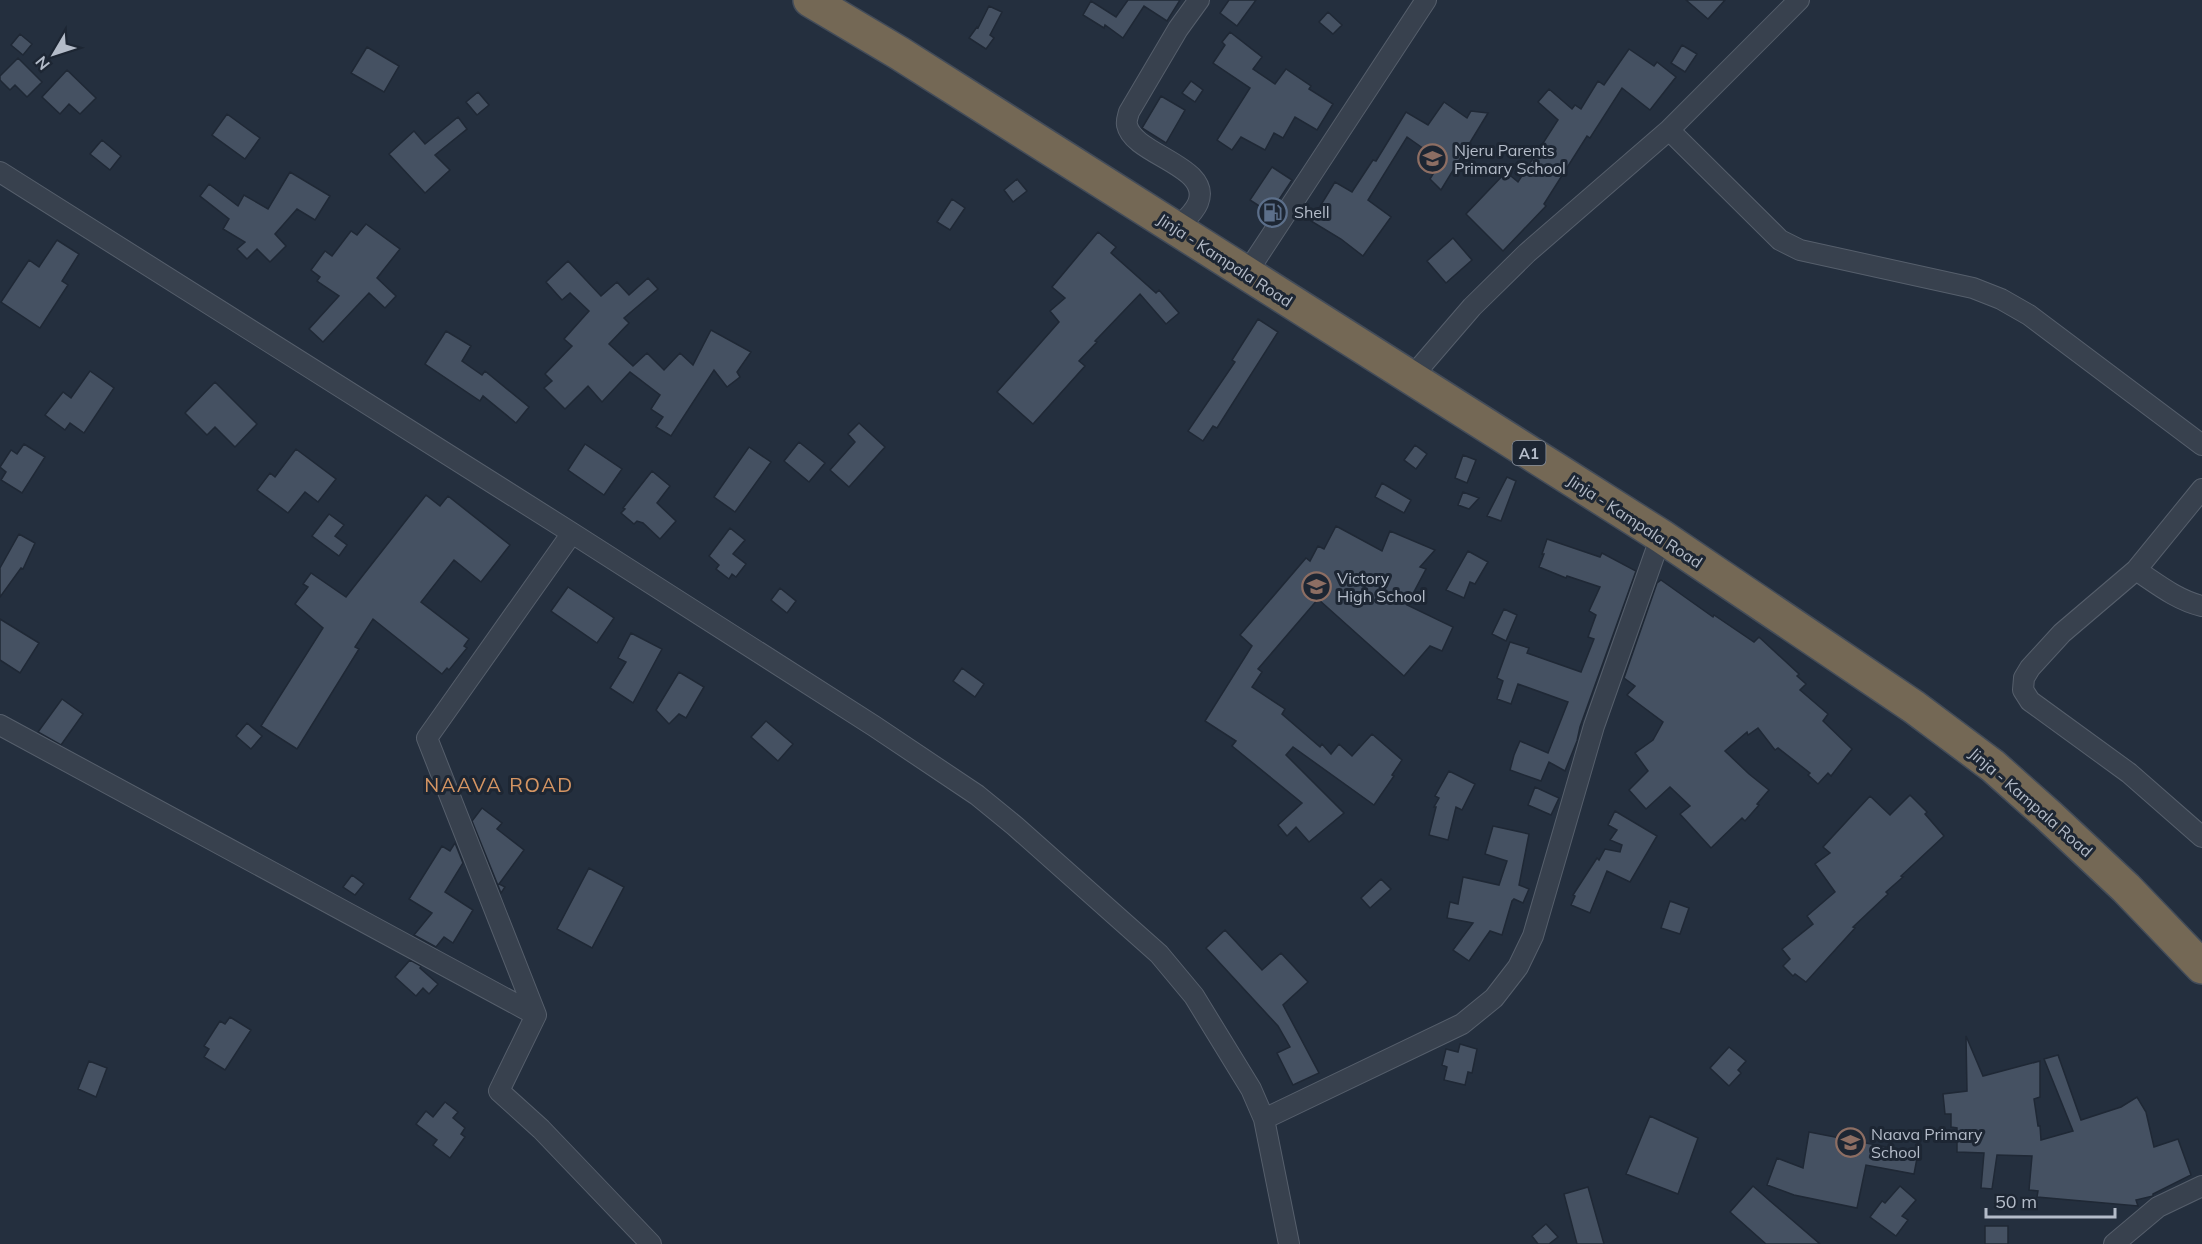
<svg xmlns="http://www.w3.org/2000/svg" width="2202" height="1244" font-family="Mulish,sans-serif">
	<rect width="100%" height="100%" fill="#242f3e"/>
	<path fill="#455162" stroke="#1f2835" stroke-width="1.5" d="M1128,0h52l-13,21 -23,-15 -21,32 -18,-13 -1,3 -21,-13 8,-14 25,16z
		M1229,0h27l-19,26 -17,-13z
		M1686,0h39l-17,19z
		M989,6l13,6 -12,23 4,3 -8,11 -17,-11 8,-11 1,1z
		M1328,12l14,13 -9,9 -14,-12z
		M1230,32l32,25 -9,12 22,15 11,-15 25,17 -2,3 24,15 -16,26 -22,-13 -12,21 -9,-5 -9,17 -24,-13 -9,13 -15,-10 33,-52 -37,-25 12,-18 -3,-3z
		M20,34l12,10 -9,11 -12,-10z
		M1682,45l15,9 -12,18 -14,-9z
		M367,47l32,19 -15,26 -33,-19z
		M1629,49l25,17 3,-4 19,15 -26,33 -28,-22 -32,50 -3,-2 -43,68 2,2 -43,45 -37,-37 40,-42 12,10 40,-62 -20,-18 11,-13 23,20 3,-4 6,4 17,-28 6,4z
		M18,58l24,24 -15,15 -12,-12 -5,5 -10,-10v-4z
		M67,70l29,28 -16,16 -11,-10 -9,10 -18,-17z
		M1191,81l12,9 -8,12 -13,-9z
		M478,92l11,13 -12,10 -11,-13z
		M1161,96l24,14 -19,33 -24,-15z
		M1444,102l23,16 4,-7 17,2 -47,77 -11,-11 11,-18 -34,-24 -39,63 23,17 -28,39 -22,-17 -30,-18 24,-39 17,10 21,-32 3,1 30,-49 22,13z
		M227,114l33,24 -15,21 -33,-24z
		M458,117l9,12 -32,26 15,15 -25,23 -36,-39 25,-23 11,13z
		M102,140l19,16 -11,14 -20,-16z
		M1272,167l20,13 -22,33 -20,-13z
		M290,172l40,24 -15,24 -18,-11 -22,25 11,12 -16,16 -13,-13 -10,10 -10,-10 8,-7 -22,-13 6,-10 -29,-23 9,-12 29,22 6,-11 24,14z
		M1017,179l10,12 -14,11 -9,-12z
		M952,199l13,9 -15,22 -13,-8z
		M366,224l34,25 -23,29 19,18 -11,12 -16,-15 -46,49 -14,-13 30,-33 -22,-15 3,-4 -9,-7 14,-19 7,5 19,-25 6,4z
		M1098,232l18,15 -5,6 45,40 3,-3 20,23 -13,11 -26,-30 -45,47 2,1 -18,19 6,5 -52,58 -36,-32 62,-70 -9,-11 15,-13 -13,-11z
		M1453,238l19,22 -26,23 -19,-22z
		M57,240l22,14 -17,27 6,4 -28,43 -39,-26 28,-42 10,7z
		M568,261l33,35 16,-14 12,13 19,-17 10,11 -34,29 5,5 -20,21 24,22 14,-13 17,17 16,-17 13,12 18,-35 40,22 -14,20 3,5 -13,10 -13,-17 -43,66 -15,-9 7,-10 -12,-8 9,-14 -30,-23 -28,30 -14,-16 -23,23 -21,-21 8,-7 -7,-7 27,-28 -8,-7 25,-28 -19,-18 -8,7 -16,-18z
		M1258,319l20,13 -61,96 -4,-2 -10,15 -15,-10 47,-69 -3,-2z
		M446,331l25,15 -9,15 20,14 3,-4 44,36 -13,16 -33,-27 -3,5 -55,-37z
		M90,371l24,17 -30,45 -14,-10 -5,7 -20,-15 18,-23 8,6z
		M215,382l42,42 -22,23 -20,-20 -8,8 -22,-22z
		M859,423l26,24 -36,40 -19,-17 25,-28 -7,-8z
		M799,442l26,21 -16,19 -25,-21z
		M24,444l21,13 -23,36 -21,-13 5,-8 -6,-5 11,-17 6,4z
		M585,444l37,25 -18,26 -36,-25z
		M1415,445l12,9 -11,15 -12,-9z
		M749,447l22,15 -36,50 -21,-15z
		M296,449l40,30 -18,23 -13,-10 -17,21 -31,-23 13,-17 5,4z
		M1463,455l13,5 -9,23 -12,-5z
		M652,471l18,15 -13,17 19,18 -16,18 -17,-16 -6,-2 -3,3 -13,-11 4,-4 -2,-1z
		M1507,477l9,4 -15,40 -14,-5z
		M1382,483l29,17 -7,13 -29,-16z
		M1463,492l16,6 -10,11 -11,-4z
		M426,495l14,11 8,-10 62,49 -29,37 -27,-22 -33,42 48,37 -5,7 3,2 -18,22 -2,-2 -5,6 -69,-55 -18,28 4,2 -62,100 -36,-23 62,-98 -28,-24 13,-17 -5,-3 8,-11 35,24z
		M329,514l15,11 -9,11 12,9 -8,11 -27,-20z
		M1336,526l46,25 8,-20 45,19 -15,17 6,2 -19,36 46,22 -11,24 -12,-5 -26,30 -86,-77 -60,70 4,3 -10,15 33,22 -3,5 38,33 2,-3 9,10 8,-10 13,12 20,-22 30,26 -10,15 2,1 -20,29 -81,-58 -7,8 58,58 -35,29 -13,-15 -9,9 -9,-11 24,-22 -70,-57 4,-5 -31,-20 47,-75 -12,-11 66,-77 4,3 8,-15 6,3z
		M730,528l15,12 -12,14 13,10 -10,13 -4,-3 -3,5 -13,-10 3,-4 -10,-9z
		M19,534l16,9 -12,26 -2,-1 -21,29v-29z
		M1547,539l53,18 2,-4 34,18 -56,156 -3,14 -12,30 -16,-9 -8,19 -31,-11 4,-15 6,-14 28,12 20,-51 -50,-18 -7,20 -14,-5 6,-18 -6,-3 13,-36 19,6 -2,5 54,19 13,-33 -6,-2 8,-22 -7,-4 11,-24 -33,-11 -1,2 -27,-11 5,-13h-2z
		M1468,551l20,11 -13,22 -5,-2 -6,16 -18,-8z
		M1661,580l52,37 1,-2 40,27 5,-5 40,37 -2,2 9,8 -6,6 28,24 -5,7 29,28 -21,27 -3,-3 -10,11 -10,-9 2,-2 -32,-25 -3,2 -17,-22 -10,7 -1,-3 -22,19 24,23 20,16 -12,14 2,1 -14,16 -3,-3 -31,30 -31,-34 10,-8 -20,-19 -24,22 -17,-19 19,-19 -13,-18 18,-13 10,-18 -36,-27 8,-9 -11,-8 33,-95z
		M568,587l46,31 -17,25 -46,-32z
		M780,588l16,13 -9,12 -16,-13z
		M1504,609l13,6 -11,26 -14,-7z
		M0,619l39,24 -19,30 -20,-13z
		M631,633l31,16 -29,54 -23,-15 16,-26 -8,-4z
		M962,668l22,16 -9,13 -22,-16z
		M679,672l25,15 -18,31 -7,-4 -10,10 -13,-14z
		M62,699l21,15 -22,31 -23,-13z
		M766,721l27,23 -15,17 -27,-24z
		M247,723l15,13 -11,13 -15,-13z
		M1449,771l26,13 -13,26 -6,-3 -8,33 -19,-5 7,-28h-2l5,-9 -4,-2z
		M1535,787l24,11 -8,17 -23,-10z
		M1910,795l17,17 -2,2 19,22 -43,40 2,1 -17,15 2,2 -35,33 2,1 -49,54 -11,-8 -2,2 -10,-10 7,-7 -8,-10 31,-25 -6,-8 28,-24 -20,-28 15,-11 -7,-6 47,-51 20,19z
		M482,808l20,15 -5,6 27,21 -25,34 6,3 -4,6 -29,-72z
		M1615,811l42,25 -27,46 -23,-11 -17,42 -19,-8 4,-9 -2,-1 24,-37 2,2 6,-11 15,3 2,-7 -12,-5 7,-10 -9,-5z
		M1493,826l36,8 -10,51 10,4 -6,14 -9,-4 -2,2 -10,34 -12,-4 -21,30 -16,-11 20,-27 -26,-5 3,-16 8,2 5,-27 36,8 8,-24 -22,-7z
		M455,843l8,20 -18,29 28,18 -20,33 -9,-6 -8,10 -22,-12 18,-22 -23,-14 33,-53 8,5z
		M589,868l35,19 -32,61 -35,-19z
		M352,875l12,9 -9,11 -12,-8z
		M1381,879l10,10 -21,19 -9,-10z
		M1670,901l19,7 -9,26 -19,-6z
		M1225,930l37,40 19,-17 27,29 -25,23 36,68 -26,12 -16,-32 13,-6 -12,-21 -72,-78z
		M410,960l11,6 -1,2 18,16 -9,10 -6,-6 -7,8 -21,-19z
		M230,1017l21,13 -26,40 -21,-13 5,-8 -5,-3 16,-25 5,3z
		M1966,1036l17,40 57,-15v36l-6,2 4,27h2l1,14 32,-9 -29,-72 14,-4 23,65 40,-13 16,-10 9,15 8,35 24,-8 13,36 -38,19v2l-17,4 2,6 -101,-9 1,-6 -9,-1 3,-34 -35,-1 -5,34 -11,-1 3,-35 -27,-1v-24l-6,-1v-13h-6l-2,-20 24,-3z
		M1460,1044l17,5 -5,24 -4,-1 -3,13 -21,-5 3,-13 -5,-2 4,-16 12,3z
		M1729,1047l17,14 -8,9 3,3 -12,13 -19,-18z
		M89,1061l18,7 -11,29 -18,-8z
		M445,1102l13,10 -5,6 12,10 -4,6 4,3 -15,21 -17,-13 4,-5 -21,-16 10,-13 7,6z
		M1650,1116l48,22 -20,56 -52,-20z
		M1809,1132l109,21 -4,21 -48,-9 -9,43 -63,-13 -27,-10 10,-27 26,10z
		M1753,1186l17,15 50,43h-54l-36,-32z
		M1900,1186l16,14 -14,16 6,4 -12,16 -26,-19 12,-16 3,2z
		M1588,1187l16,57h-27l-13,-50z
		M1546,1224l12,13 -9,7h-11l-6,-8z
		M1985,1226h23v18h-23z"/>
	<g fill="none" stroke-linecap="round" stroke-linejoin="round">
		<defs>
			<path id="street" d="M1799,0l-130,130 111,110 20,10 173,38 28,11 28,16 173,130
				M0,172l572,361 302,193 103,69 38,31 144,128 35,42 57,93 13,30 25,125
				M1177,228c7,-7 17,-15 21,-25 15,-37 -65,-48 -71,-78 -1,-4 1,-9 2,-13l49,-83 21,-29
				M1246,274l180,-274
				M1410,379l62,-72 55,-54 142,-123
				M2202,489l-66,81 -74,63 -32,35 -6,10 -1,12 7,11 99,72 73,64
				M2136,570c21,14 41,30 66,36
				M0,725l536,290 -37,76 42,38 110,115
				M536,1015l-109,-277 145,-205
				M1264,1119l198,-95 32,-26 24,-31 15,-31 61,-210 67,-190
				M2114,1244l44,-37 44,-21"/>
			<path id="highway" d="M810,0l89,53 762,483 253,171 79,59 55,49 78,73 76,79"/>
		</defs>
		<use href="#street" stroke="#565f6c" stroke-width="22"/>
		<use href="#highway" stroke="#434c59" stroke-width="36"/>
		<use href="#street" stroke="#38414e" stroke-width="20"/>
		<use href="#highway" stroke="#746855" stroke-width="33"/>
	</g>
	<defs>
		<symbol id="school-ring" viewBox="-11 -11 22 22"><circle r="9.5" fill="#1d2633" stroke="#8d6e63" stroke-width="1.5"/><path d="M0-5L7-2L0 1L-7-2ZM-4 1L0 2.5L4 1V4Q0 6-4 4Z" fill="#8d6e63"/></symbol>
		<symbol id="fuel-ring" viewBox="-11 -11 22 22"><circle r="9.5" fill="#1d2633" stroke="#5c6f8a" stroke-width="1.5"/><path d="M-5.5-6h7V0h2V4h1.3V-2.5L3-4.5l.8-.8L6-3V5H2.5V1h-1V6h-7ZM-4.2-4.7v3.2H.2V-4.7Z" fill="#5c6f8a"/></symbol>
	</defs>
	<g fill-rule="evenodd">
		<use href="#school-ring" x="1416" y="142" width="33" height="33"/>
		<use href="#fuel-ring" x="1256" y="196" width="33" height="33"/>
		<use href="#school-ring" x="1300" y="570" width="33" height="33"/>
		<use href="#school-ring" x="1834" y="1126" width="33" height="33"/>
	</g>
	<g text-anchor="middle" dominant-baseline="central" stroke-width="6" stroke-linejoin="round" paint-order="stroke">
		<rect fill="#1d2633" stroke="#878f9c" stroke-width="1.5" x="1512.5" y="441" width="33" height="24" rx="4.5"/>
		<g font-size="15" font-weight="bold" fill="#b4bcc9">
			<text x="1529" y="453">A1</text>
		</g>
		<g font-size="16" fill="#b4bcc9" stroke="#1d2633" text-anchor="start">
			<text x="1454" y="150">Njeru Parents<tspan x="1454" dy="18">Primary School</tspan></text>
			<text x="1294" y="212">Shell</text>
			<text x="1337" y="578">Victory<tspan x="1337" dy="18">High School</tspan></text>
			<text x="1871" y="1134">Naava Primary<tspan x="1871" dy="18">School</tspan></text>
		</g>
		<g font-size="16" fill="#b4bcc9" stroke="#1d2633">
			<text transform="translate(1225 260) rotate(33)">Jinja - Kampala Road</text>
			<text transform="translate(1635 521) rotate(33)">Jinja - Kampala Road</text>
			<text transform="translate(2031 802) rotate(41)">Jinja - Kampala Road</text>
		</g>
		<g font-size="20" letter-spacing="1.5" fill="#d59563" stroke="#1d2633">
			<text x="499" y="784">NAAVA ROAD</text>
		</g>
	</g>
	<g transform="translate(54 54) rotate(231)" stroke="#1d2633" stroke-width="4.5" paint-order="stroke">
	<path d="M0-4.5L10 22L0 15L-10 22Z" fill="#b4bcc9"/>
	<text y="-9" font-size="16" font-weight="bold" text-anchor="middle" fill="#b4bcc9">N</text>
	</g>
	<path d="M1986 1208v9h129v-9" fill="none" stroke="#b4bcc9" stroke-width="3"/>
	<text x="1995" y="1208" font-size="18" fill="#b4bcc9" stroke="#1d2633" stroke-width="4.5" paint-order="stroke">50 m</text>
</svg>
